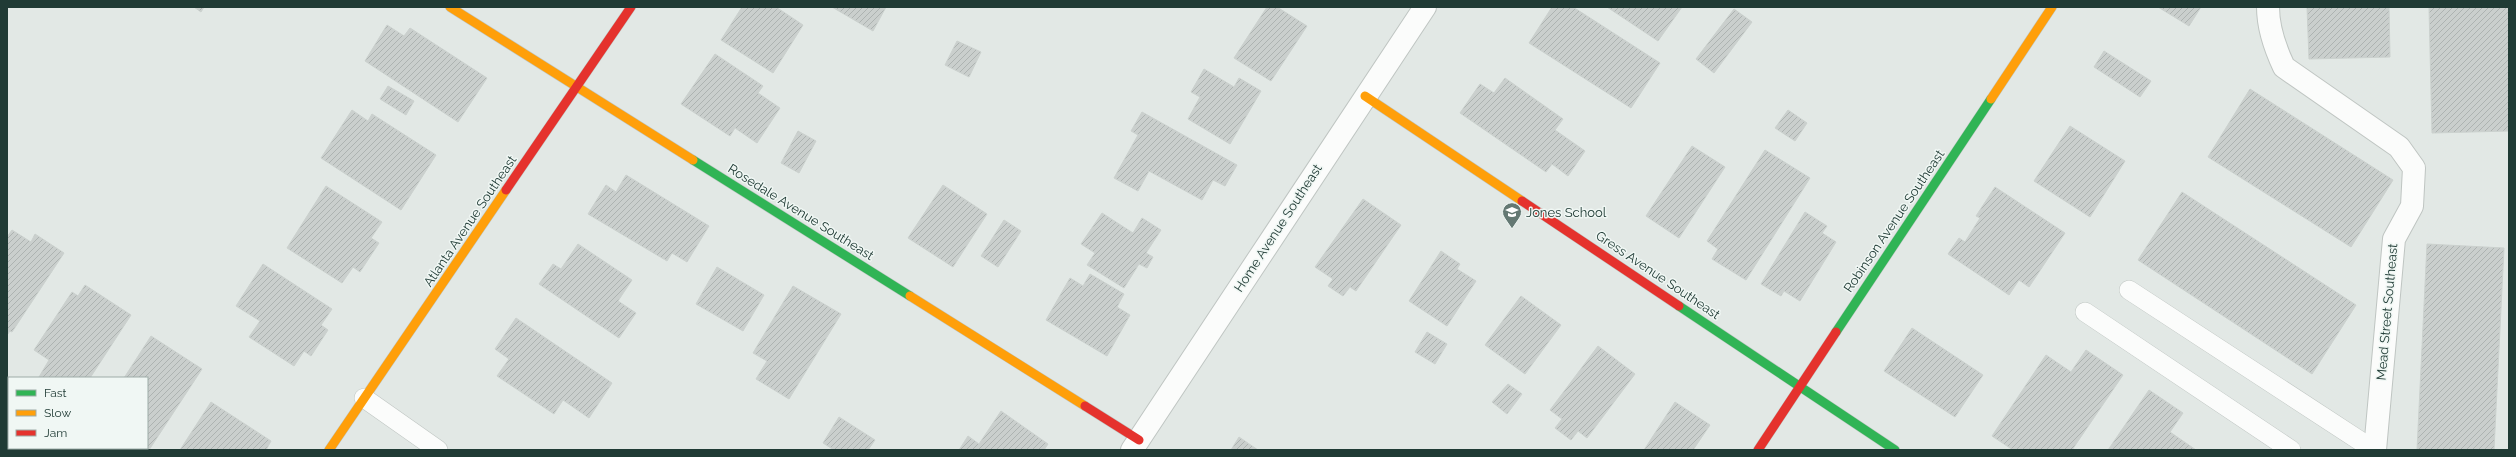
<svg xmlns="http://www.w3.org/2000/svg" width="2516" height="457" font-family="Raleway,sans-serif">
	<defs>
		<pattern id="building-hatch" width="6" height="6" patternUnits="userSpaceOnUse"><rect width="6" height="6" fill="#cacfcd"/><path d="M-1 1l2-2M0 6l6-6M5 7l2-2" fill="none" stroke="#adb3b1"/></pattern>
	</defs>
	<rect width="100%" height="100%" fill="#e2e8e5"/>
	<path fill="url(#building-hatch)" stroke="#cbd1ce" d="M194,7h10l-3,5z
		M742,7h34l27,18 -30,48 -52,-33z
		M832,7h54l-13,24z
		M1267,7h10l30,19 -36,55 -37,-23z
		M1552,7h21l87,56 -29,45 -102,-65z
		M1607,7h75l-24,34z
		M2158,7h43l-12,19z
		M2307,7h82l1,50 -81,2z
		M2429,7h80v124l-77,2z
		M1734,9l18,13 -38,51 -18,-14z
		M387,25l17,11 6,-8 77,50 -29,44 -93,-61z
		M957,41l24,11 -12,25 -24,-12z
		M2104,51l47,30 -11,16 -46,-30z
		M715,54l48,32 -5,7 22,15 -23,35 -22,-15 -5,8 -49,-32z
		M1204,69l30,18 5,-9 22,13 -31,53 -42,-25 12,-22 -9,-5z
		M1505,78l58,41 -8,11 30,21 -17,25 -16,-12 -6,8 -86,-59 20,-29 14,9z
		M388,86l26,15 -8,14 -26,-16z
		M2250,89l143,91 -42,67 -143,-90z
		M352,110l16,11 4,-7 64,41 -35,55 -80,-52z
		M1788,110l19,13 -12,18 -20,-13z
		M1142,112l95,53 -12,21 -12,-6 -11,20 -53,-29 -11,20 -24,-13 24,-43 -7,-4z
		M2070,126l55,35 -35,56 -56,-36z
		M798,131l18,10 -17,32 -18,-10z
		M1692,146l33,21 -46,71 -33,-22z
		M1765,150l45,28 -64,102 -34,-21 6,-10 -11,-8z
		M626,175l83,51 -22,36 -15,-9 -5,8 -79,-47 18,-29 10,7z
		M943,185l44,29 -34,53 -45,-29z
		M326,186l56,36 -11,16 8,5 -19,29 -7,-5 -11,16 -55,-35z
		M1995,187l70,46 -36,54 -10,-7 -10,15 -61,-41 11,-16 6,4 15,-24 -4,-2z
		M2182,192l174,113 -44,69 -174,-114z
		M1363,199l38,26 -45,66 -6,-4 -7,9 -15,-10 5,-7 -18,-12z
		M1805,212l22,14 -5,7 14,9 -36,59 -16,-10 -3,5 -20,-12z
		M1102,213l31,20 9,-15 19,12 -15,23 7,4 -6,11 -8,-4 -15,24 -37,-23 8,-12 -14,-9z
		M1004,220l17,11 -23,36 -17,-11z
		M12,230l19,12 4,-8 29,19 -52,79 -2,-1 -3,4v-98z
		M578,244l54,36 -14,21 18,12 -17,25 -80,-54 14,-20 8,5z
		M2427,244l77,4 -10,202h-77z
		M1441,251l19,13 -3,5 19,12 -29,45 -38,-25z
		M263,264l69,45 -11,16 7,5 -17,26 -7,-5 -10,15 -45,-29 11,-16 -24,-15z
		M717,267l47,28 -21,36 -47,-27z
		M1090,274l34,20 -7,13 13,8 -23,41 -61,-36 24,-42 13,8z
		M85,285l46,30 -41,63h-49l-2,-1 10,-17 -15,-10 38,-58 6,4z
		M793,286l48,28 -52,85 -33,-20 11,-18 -14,-8z
		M1521,296l40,29 -36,49 -40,-29z
		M516,318l96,65 -23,35 -26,-18 -9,14 -57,-38 12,-17 -14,-10z
		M1912,328l71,47 -28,42 -71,-46z
		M1427,332l20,12 -12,20 -20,-12z
		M151,336l51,33 -53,81h-2l-3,-2h3v-70h-23z
		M1598,346l37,28 -48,64 -9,-7 -7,9 -16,-12 7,-9 -12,-9z
		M2086,350l37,25 -51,75h-59l-21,-14 54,-81 25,17z
		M1508,384l14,10 -15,20 -15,-12z
		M2149,390l34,23 -13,19 26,18h-88z
		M211,402l60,39 -5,9h-86z
		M1675,402l35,23 -17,25h-49z
		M1001,411l47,33 -4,6h-85l9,-14 11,8z
		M839,417l36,23 -7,10h-34l-11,-7z
		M1239,437l19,13h-27z"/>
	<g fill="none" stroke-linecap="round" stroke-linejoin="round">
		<defs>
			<path id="lane" d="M2129,290l245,160
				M2085,312l206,138
				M364,398l74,52"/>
			<path id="street" d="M2268,7c0,21 7,41 16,60l115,80 15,21 -2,38 -18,33 -19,211
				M1132,450l293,-443"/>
			<path id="fast" d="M693,160l217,136
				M1679,306l216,144
				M1836,332l155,-233"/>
			<path id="slow" d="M450,7l243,153
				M1365,96l157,105
				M1991,99l61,-92
				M910,296l175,110
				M329,450l177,-260"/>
			<path id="jam" d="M506,190l125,-183
				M1522,201l157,105
				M1085,406l54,34
				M1758,450l78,-118"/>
		</defs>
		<use href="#lane" stroke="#bfc5c2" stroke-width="20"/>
		<use href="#street" stroke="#bfc5c2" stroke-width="24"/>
		<use href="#fast" stroke="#bec6c3" stroke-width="10"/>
		<use href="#slow" stroke="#bec6c3" stroke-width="10"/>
		<use href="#jam" stroke="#bec6c3" stroke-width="10"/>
		<use href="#lane" stroke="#fbfcfb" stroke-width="19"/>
		<use href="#street" stroke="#fbfcfb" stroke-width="22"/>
		<use href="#fast" stroke="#30b455" stroke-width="9"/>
		<use href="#slow" stroke="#ff9f0a" stroke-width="9"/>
		<use href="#jam" stroke="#e5322d" stroke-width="9"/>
	</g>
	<defs>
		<symbol id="school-pin" viewBox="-11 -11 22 30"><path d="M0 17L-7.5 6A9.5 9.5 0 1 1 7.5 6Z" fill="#647873" stroke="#f0f7f4"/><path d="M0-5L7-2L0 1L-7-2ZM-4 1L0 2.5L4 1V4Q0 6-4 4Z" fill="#fff"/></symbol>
	</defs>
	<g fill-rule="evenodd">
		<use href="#school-pin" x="1501" y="201" width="22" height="30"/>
	</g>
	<g text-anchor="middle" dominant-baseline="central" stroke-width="3" stroke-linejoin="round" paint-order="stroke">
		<g font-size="13" fill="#203b35" stroke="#f0f7f4">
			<text transform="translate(801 212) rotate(32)">Rosedale Avenue Southeast</text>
			<text transform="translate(470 221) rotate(-56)">Atlanta Avenue Southeast</text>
			<text transform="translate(1894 221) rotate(-56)">Robinson Avenue Southeast</text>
			<text transform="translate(1278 228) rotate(-57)">Home Avenue Southeast</text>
			<text transform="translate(1658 275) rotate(34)">Gress Avenue Southeast</text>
			<text transform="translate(2387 312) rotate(-85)">Mead Street Southeast</text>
		</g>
		<g font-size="13" fill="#203b35" stroke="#f0f7f4" text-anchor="start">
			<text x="1526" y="212">Jones School</text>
		</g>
	</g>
	<rect width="2516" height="457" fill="none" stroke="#203b35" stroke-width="16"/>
	<rect x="8" y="377" width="140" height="72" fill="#f0f7f4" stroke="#9daca8"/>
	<rect x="16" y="390" width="20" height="6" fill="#30b455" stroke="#9daca8"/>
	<text x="44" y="397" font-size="12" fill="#203b35">Fast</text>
	<rect x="16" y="410" width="20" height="6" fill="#ff9f0a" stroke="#9daca8"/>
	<text x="44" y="417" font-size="12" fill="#203b35">Slow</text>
	<rect x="16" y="430" width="20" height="6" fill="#e5322d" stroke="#9daca8"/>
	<text x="44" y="437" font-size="12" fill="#203b35">Jam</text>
</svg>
